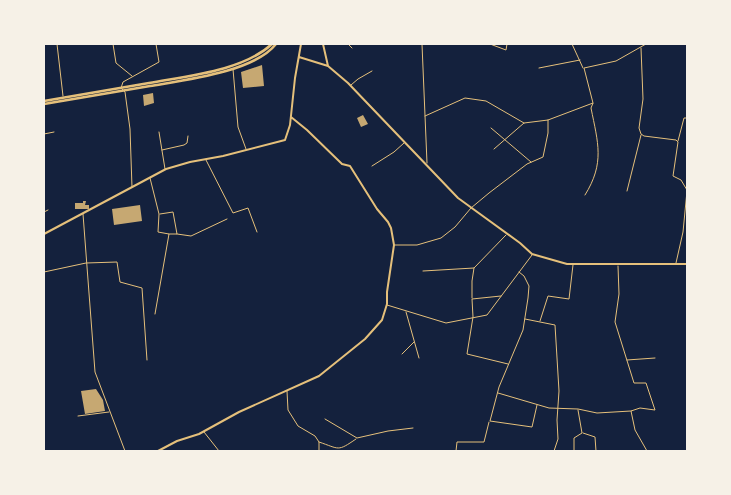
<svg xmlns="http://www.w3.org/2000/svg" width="731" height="495" font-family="'Alegreya Sans',sans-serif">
	<rect width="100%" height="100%" fill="#14213d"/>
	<path fill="#c6a872" d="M262,65l2,21 -21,2 -2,-16z
		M153,93l1,10 -10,3 -1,-11z
		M363,115l5,9 -7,3 -4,-9z
		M83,201h3l-1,4h4v4h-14v-6h8z
		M140,205l2,16 -28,4 -2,-16z
		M96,389l7,11 2,11 -20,3 -4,-23z"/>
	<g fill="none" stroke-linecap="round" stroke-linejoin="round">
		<path stroke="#e5c07b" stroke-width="1" d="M57,44l6,52
			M113,44l3,19 16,13
			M348,44l4,4
			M422,44l5,119
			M490,44l16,6 1,-6
			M572,44l11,24
			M641,48l2,51 -4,29 2,6 3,2 32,4 2,2 -5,34 8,4 6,10
			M539,68l41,-8
			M233,69l5,58 8,22
			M351,85l7,-6 14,-8
			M593,103l-9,-35 32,-7 30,-17
			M425,116l40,-18 21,3 38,22
			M491,128l40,34
			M159,132l6,37
			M44,134l10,-2
			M678,141l6,-23h3
			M494,149l30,-26 24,-3 45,-17 -2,5c7,35 14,55 -6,87
			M162,150l22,-5 3,-2 1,-7
			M206,160l27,53 15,-5 9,24
			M372,166l22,-14 10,-9
			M150,178l9,36 -1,18 11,2 -14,80
			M132,187l-2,-58 -5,-37 -4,-4 2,-6 36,-20 -3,-18
			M627,191l14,-56
			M44,212l4,-2
			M83,214l12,158 30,79
			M160,214l13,-2 4,22h-8
			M177,234l14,2 36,-17
			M394,245h23l24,-7 14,-11 16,-19 18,-15 38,-29 16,-7 5,-24v-13
			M676,263l7,-31 4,-41
			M618,266l1,28 -4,28 19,61h12l9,27 -15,-2 -9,3 4,19 12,21
			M423,271l51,-3 32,-33
			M44,272l42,-9 31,-1 3,20 22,6 5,72
			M519,272l5,4 5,10 -1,12 -5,32 -24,57 -9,34 42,6 5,-22
			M501,296l-29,3 1,18 -6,37 41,10
			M472,298v-17l2,-13
			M387,305l59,18 41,-8 45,-60
			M406,312l13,46
			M525,319l30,6 4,66 -2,29 1,19 -4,12
			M540,321l8,-25 21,3 4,-34
			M402,354l12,-12
			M627,360l28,-2
			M287,391l1,19 10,16 17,10 4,6v9
			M498,393l51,15 29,1 19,4 34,-2
			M78,416l31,-4
			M325,419l32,19 31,-7 25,-3
			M204,432l15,19
			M583,433l12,4 1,14
			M319,442c21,7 18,10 37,-3
			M456,451l1,-9h27l5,-20
			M574,451v-13l8,-5 -4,-23"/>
		<path stroke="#e5c07b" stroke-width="2" d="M323,44l5,22 20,17 110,115 62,45 12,11 35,10h120
			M299,57l29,9
			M44,234l122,-65 24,-7 33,-6 62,-16 5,-15 5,-47 6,-34
			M158,451l19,-10 22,-7 40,-22 80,-36 46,-37 17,-19 5,-16v-12l7,-47 -3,-17 -3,-6 -11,-13 -27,-43 -8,-2 -35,-34 -16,-13"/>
		<path stroke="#e5c07b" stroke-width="2.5" d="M44,101c35,-6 70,-12 105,-18 38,-7 94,-12 123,-39
			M44,104c35,-6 71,-12 106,-18 35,-6 104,-14 126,-42"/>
	</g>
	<rect width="731" height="495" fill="none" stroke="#f6f1e7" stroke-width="90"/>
</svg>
